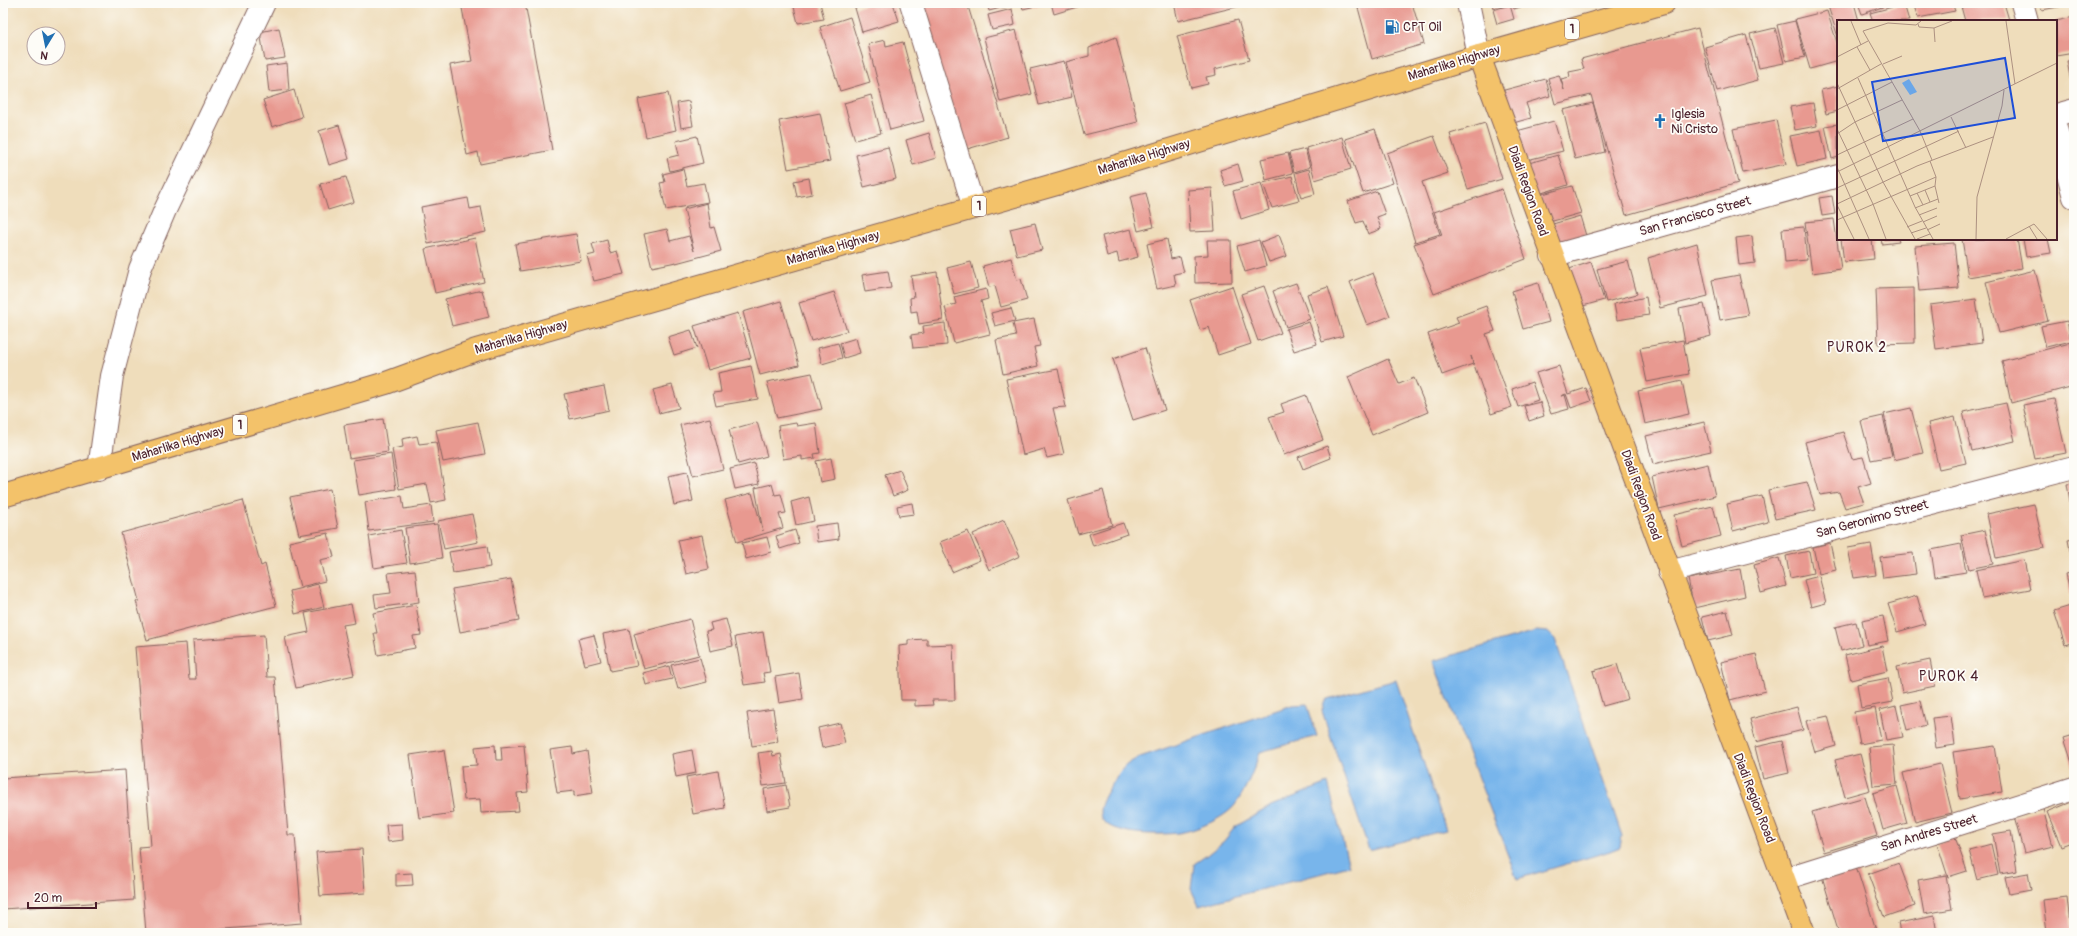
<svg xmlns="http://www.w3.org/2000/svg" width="2077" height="936" font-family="Pangolin,sans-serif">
	<rect width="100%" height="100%" fill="#fdfcf7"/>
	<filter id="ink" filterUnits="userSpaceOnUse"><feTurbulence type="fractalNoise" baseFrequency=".025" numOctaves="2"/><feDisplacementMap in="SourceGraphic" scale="8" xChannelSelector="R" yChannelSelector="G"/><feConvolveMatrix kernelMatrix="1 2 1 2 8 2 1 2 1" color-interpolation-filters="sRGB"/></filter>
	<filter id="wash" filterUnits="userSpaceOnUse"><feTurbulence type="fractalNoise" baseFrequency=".012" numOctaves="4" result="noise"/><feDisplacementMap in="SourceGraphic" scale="16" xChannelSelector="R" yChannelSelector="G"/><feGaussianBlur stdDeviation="0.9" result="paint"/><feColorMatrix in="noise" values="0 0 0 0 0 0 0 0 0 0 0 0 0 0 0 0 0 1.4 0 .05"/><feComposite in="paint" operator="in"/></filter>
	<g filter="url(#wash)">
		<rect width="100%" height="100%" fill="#efddbb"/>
		<path fill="#78b5eb" stroke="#616a8b" d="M1536,631l12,1 7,7 67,197 -2,11 -10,4 -93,28 -84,-218z
			M1396,680l50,150 -77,20 -47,-139 2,-8 3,-4z
			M1307,704l10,32 -57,16c-6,17 -14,38 -25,53 -10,13 -40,26 -57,28 -16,2 -80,4 -78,-22 1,-9 6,-17 11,-25 11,-16 10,-20 29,-29l152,-52z
			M1328,783l21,83 -150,40 -8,-17 3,-25 13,-9 17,-14 11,-14 36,-21z"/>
		<g id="blocks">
			<path fill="#e89990" d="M461,3h64l27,147 -72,14 -2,-12 -11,3 -17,-90 22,-4z
				M793,3h27l4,16 -26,4z
				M873,3h20l6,18 -37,11 -7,-24z
				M920,3h47l41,134 -44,13z
				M987,3h21l1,3 -20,5z
				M1021,3h23v1l-21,5z
				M1051,3h39l-36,11z
				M1174,3h65l1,3 -62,15z
				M1361,3h51l12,41 -52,15 -15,-55z
				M1492,3h17v1l-16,4z
				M1512,3h21l-19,6z
				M1827,3h27l5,18h-21v16z
				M1858,3h36l-32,11z
				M1913,3h39l3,8 -37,7z
				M1960,3h44l5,17 -44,1z
				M2040,3h34v1l-32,6z
				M1904,4l5,17h-36l-3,-8z
				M1510,5l4,14 -17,5 -4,-14z
				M1012,9l3,16 -23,5 -4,-15z
				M1827,11l11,35v15l-28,8 -15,-50z
				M850,17l20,65 -30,9 -20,-64z
				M2074,17v36l-18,3v-35z
				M1238,20l11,40 -34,9 1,6 -10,2 2,7 -17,4 -14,-52z
				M1795,21l10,36 -19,4 -9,-36z
				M279,28l6,30 -20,3 -5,-29z
				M1698,28l40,155 -112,32 -35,-120 -36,9 -7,-26 11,-3 5,15 -3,-11 9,-2 -1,-5 15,-3 -3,-10z
				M1775,28l9,35 -25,5 -9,-34z
				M1016,30l16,64 -32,8 -16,-64z
				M1746,35l12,45 -41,11 -12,-44z
				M1116,37l22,85 -54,13 -18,-73 23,-6v-8z
				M885,40l1,6 17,-4 21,79 -34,9 -22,-86z
				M2074,60v33h-1l-6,-32z
				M1064,61l8,36 -33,8 -9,-36z
				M287,63l2,27 -20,2 -3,-26z
				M1546,79l4,17 -24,7 5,15 -25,7 -9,-33z
				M1838,86v25l-12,3 -5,-24z
				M294,90l8,27 -30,10 -9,-27z
				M668,93l8,37 -30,7 -8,-38z
				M871,95l10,38 -26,7 -11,-37z
				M689,101l4,25 -12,2 -4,-25z
				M1593,103l12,49 -30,7 -12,-49z
				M1813,103l4,23 -22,4 -5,-23z
				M820,113l10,48 -42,8 -9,-48z
				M1776,120l10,44 -43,9 -10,-44z
				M1554,121l9,30 -40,10 -10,-29z
				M1485,123l17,56 -34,10 -18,-55z
				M1838,124v33l-6,2 -7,-33z
				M339,125l10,34 -20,6 -10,-34z
				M1375,129l18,54 -30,10 -18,-54z
				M1821,130l6,29 -30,7 -7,-30z
				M929,133l7,25 -23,7 -7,-25z
				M697,136l6,27 -33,8 -3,-13 12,-3 -3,-14z
				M1434,136l14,37 -26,9 18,52 -25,8 -28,-89z
				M1342,137l9,32 -36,11 -9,-32z
				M888,147l8,32 -32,8 -8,-32z
				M1305,149l5,18 -16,5 -5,-19z
				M1288,153l5,20 -27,7 -5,-21z
				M1558,155l10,30 -33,10 -10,-31z
				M1238,164l5,17 -18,5 -5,-16z
				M683,169l4,17 17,-3 4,19 -42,8 -6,-27 5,-1 -2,-8z
				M1309,169l6,25 -14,4 -6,-25z
				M1292,176l7,25 -27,7 -9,-25z
				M346,177l8,25 -26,8 -8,-26z
				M809,178l3,16 -15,3 -3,-16z
				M1261,183l8,27 -28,9 -8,-28z
				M1572,186l9,27 -35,10 -7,-28z
				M1212,188l3,43 -25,1 -2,-42z
				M1502,189l24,70 -92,35 -20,-50 28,-9 -8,-23z
				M1377,191l8,23 -8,3 4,12 -13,5 -5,-13 -7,2 -8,-22z
				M1146,193l8,34 -16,4 -8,-34z
				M1832,196l3,18 -13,2 -3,-18z
				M468,198l2,11 11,-2 5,25 -58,12 -7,-37z
				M707,203l4,25 3,-1 7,24 -45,12v-1l-24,5 -8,-33 23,-5 3,12 19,-5 5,15 -10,-42z
				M1580,216l7,23 -34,10 -7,-23z
				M1834,219l7,50 -29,4 -7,-51z
				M1035,223l7,27 -25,6 -7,-27z
				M1804,227l3,33 -22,2 -3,-33z
				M1131,229l7,28 -19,5 -2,-9 -10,3 -5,-20z
				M576,234l5,27 -61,10 -5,-27z
				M1279,235l8,21 -18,6 -8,-20z
				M1752,236l3,27 -16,2 -3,-27z
				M475,238l9,44 -49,11 -10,-44z
				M1167,239l4,20 9,-2 4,15 -10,2 2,11 -19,4 -10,-45z
				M1841,239h31l2,20 -30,3z
				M1881,239h17l1,3 -17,2z
				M1962,239h55l5,29 -54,9z
				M2023,239h25l3,14 -25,4z
				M607,240l3,13 7,-2 7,23 -30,7 -7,-25 8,-2 -3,-10z
				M1207,240h24l1,42 -37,1 -1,-27 14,-1z
				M1259,240l7,26 -21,6 -8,-26z
				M1697,243l11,53 -48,12 -12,-50z
				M1954,243l5,45 -40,3 -4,-45z
				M1011,258l6,22 4,-1 6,21 -26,7 -6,-21 -6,1 -6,-21z
				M1628,261l9,33 -31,8 -9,-33z
				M971,262l7,26 -24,6 -7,-26z
				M1591,262l13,38 -28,8 -13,-37z
				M2035,270l13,51 -49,12 -13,-51z
				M888,271l3,17 -26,4 -3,-17z
				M937,272l6,48 -24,4 -2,-13 -6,1 -1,-14 4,-1 -3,-21z
				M1373,273l17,43 -23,9 -17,-43z
				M1739,275l9,40 -28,5 -8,-40z
				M1296,283l14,36 -24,8 -13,-36z
				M1538,283l11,39 -26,7 -11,-38z
				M1232,286l19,58 -33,11 -9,-28 -9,3 -10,-30z
				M1264,286l17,47 -23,8 -17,-47z
				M1328,287l15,49 -21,6 -15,-48z
				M1914,288l1,55 -37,1 -2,-55z
				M986,289l2,10 -7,2 9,33 -36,9 -9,-36 11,-3 -2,-7z
				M482,290l7,27 -37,9 -7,-27z
				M834,292l13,39 -36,10 -12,-38z
				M1646,297l3,18 -32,5 -3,-16z
				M1976,299l6,44 -46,6 -6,-44z
				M781,301l18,64 -39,10 -17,-63z
				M1704,304l7,32 -26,7 -6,-34z
				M1486,306l9,25 -9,3 26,73 -21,7 -20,-58 2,8 -31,11 -14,-41 31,-11 -3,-6z
				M1011,308l4,13 -20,5 -4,-13z
				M738,313l13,45 -43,12 -14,-44z
				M1034,319l6,27 -6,1 4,19 -35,8 -7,-34 20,-4 -3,-13z
				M2067,321l4,20 -25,6 -5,-21z
				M1309,322l8,22 -23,7 -8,-22z
				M945,323l2,22 -34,3 -2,-13 13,-2 -1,-7z
				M691,330l6,18 -23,7 -6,-18z
				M856,338l4,15 -16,5 -4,-15z
				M1683,340l6,34 -42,8 -7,-34z
				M838,343l4,15 -20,6 -4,-16z
				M2070,343l4,16v27l-63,17 -9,-42z
				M1145,348l20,62 -32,10 -20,-61z
				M1388,359l11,25 15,-6 14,34 -56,23 -24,-58z
				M751,366l7,33 -42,7 -3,-13 8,-1 -3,-19z
				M1559,366l9,28 18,-6 5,13 -20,7 -5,-14 -5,2 4,-1 4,14 -18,5 -15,-41z
				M1058,369l8,38 -13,1 11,46 -17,4 -3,-9 -21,6 -17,-76z
				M812,373l10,36 -45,9 -10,-36z
				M1682,381l7,33 -44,10 -7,-33z
				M1532,382l6,18 -20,7 -6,-18z
				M672,385l7,23 -20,5 -6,-23z
				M604,386l5,24 -39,9 -6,-25z
				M1306,395l17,45 -39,15 -15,-38 15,-5 -3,-8z
				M2054,399l12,54 -31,6 -12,-54z
				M1540,402l4,14 -15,5 -5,-15z
				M2006,403l9,38 -43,10 -9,-39z
				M1911,408l12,45 -29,7 -10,-46z
				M1883,416l9,40 -21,4 -10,-39z
				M1955,417l11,46 -27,6 -11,-46z
				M710,418l13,51 -30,7 -13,-51z
				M383,419l5,33 -39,6 -5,-33z
				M478,422l7,32 -42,8 -7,-32z
				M757,422l10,34 -29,8 -9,-34z
				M1704,422l7,29 -58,13 -7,-28z
				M796,423l1,3 19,-3 4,30 -6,1 1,4 -13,2v-4l-19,3 -5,-33z
				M1843,432l9,27 11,-2 8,26 -13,4 6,16 -19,5 -6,-16 -19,3 -15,-53z
				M417,436l2,8 17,-2 10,58 -15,3 -4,-19 -28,5 -7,-40 11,-2 -1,-8z
				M1327,446l4,12 -28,11 -5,-12z
				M391,454l5,35 -37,6 -6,-35z
				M831,458l4,21 -15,3 -4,-21z
				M754,463l5,21 -24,5 -5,-20z
				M1708,464l7,32 -56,13 -7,-32z
				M900,470l8,20 -15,6 -8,-21z
				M687,472l6,29 -19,4 -6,-29z
				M1807,482l9,28 -41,9 -7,-29z
				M2074,483v35h-1l-6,-34z
				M772,484l3,11 6,-1 5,19 -7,1 4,14 -46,14 -12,-42 27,-7 11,38 -8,-43z
				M330,489l8,39 -39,7 -9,-38z
				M1103,490l9,35 -34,9 -10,-34z
				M402,496l2,13 27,-4 2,17 -64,9 -4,-29z
				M1762,496l6,26 -35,9 -6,-27z
				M809,497l5,24 -18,4 -5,-23z
				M243,500l18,66 4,-2 11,42 -129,34 -11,-39h3l-18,-68z
				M912,503l2,11 -15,2 -2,-10z
				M2034,504l10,44 -48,10 -9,-44z
				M1713,506l8,30 -39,10 -8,-31z
				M472,514l6,28 -34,7 -6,-28z
				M1004,520l16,36 -31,14 -16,-36z
				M837,523l2,16 -22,3 -2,-16z
				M1123,523l4,11 -34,12 -4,-12z
				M437,524l5,34 -32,5 -5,-35z
				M401,530l6,33 -33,5 -5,-32z
				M795,530l4,13 -19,6 -4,-13z
				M1985,530l8,34 -24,5 -8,-34z
				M968,531l12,29 -28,12 -12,-30z
				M328,533l6,24 -14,3 5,21 -25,6 -11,-45z
				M702,535l7,34 -23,5 -8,-34z
				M767,537l4,15 -25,7 -4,-16z
				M2074,539v27h-1l-5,-26z
				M1830,543l6,27 -17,4 -6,-27z
				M1871,544l5,31 -22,3 -6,-30z
				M1961,544l5,28 -31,5 -4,-27z
				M487,546l3,21 -37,6 -4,-21z
				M1809,551l4,22 -23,5 -4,-22z
				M1913,553l3,21 -33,4 -3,-21z
				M1779,558l7,28 -25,7 -7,-28z
				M2024,560l6,29 -48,9 -6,-28z
				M1740,569l5,27 -51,12 -6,-29z
				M415,570l4,32 -43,6 -2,-13 17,-2 -3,-20z
				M2074,572v27l-2,1 -6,-26z
				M1819,576l7,27 -15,4 -7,-27z
				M511,579l8,42 -59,11 -8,-43z
				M318,584l6,23 -29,7 -5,-23z
				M1917,596l8,28 -28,8 -9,-28z
				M351,604l4,19 -12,2 11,50 -58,13 -11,-51 24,-5 -4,-19z
				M416,605l5,30 -8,1 2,12 -37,7 -4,-22h3l-4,-20z
				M2074,605v37l-9,3 -11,-34z
				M1727,611l6,24 -25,6 -6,-24z
				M1883,616l5,25 -21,4 -5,-25z
				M690,619l9,36 -55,14 -10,-35z
				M726,619l7,27 -23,5 -4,-20 6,-1 -2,-7z
				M1856,622l6,23 -21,6 -6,-24z
				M629,629l8,37 -27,5 -7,-37z
				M763,632l7,40 -7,1 2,9 -21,3 -9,-48z
				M264,635l3,42h8l13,158h7l7,88 -128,10h-28l-7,-86 12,-1 -16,-199 51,-4 3,36h7l-3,-39z
				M594,635l7,26 -16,4 -7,-26z
				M927,639v6l26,-1 2,56h-23l1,5 -18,1v-6h-14l-2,-54 9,-1v-5z
				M1882,646l5,25 -36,9 -6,-25z
				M1756,654l9,37 -35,9 -9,-38z
				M700,658l7,24 -29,7 -7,-24z
				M1930,660l5,26 -33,7 -5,-26z
				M1617,664l11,35 -25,7 -10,-35z
				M669,666l3,13 -26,6 -3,-12z
				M799,673l4,26 -24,4 -4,-26z
				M1888,678l5,24 -32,6 -4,-24z
				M1920,701l6,24 -19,5 -6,-25z
				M1896,706l7,31 -17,3 -6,-30z
				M1797,707l6,23 -47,12 -6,-23z
				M1875,708l6,32 -21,4 -6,-32z
				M773,709l5,33 -26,4 -5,-33z
				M1828,716l8,30 -21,6 -9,-31z
				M1951,716l4,29 -19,3 -4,-30z
				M840,723l5,20 -23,5 -4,-20z
				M2074,735v34l-10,-31z
				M1782,741l7,32 -26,6 -8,-32z
				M495,745l1,15h6l-1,-13 23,-2 4,47 -11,1 2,18 -38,2 -1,-14 -16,1 -3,-34 16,-1 -2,-18z
				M1893,745l4,39 -24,2 -4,-39z
				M1995,746l7,46 -42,7 -7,-47z
				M572,747l1,7 14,-3 6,42 -19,3v-5l-17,2 -7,-43z
				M444,750l10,63 -35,5 -9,-63z
				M692,750l4,23 -20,4 -4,-23z
				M772,751l1,5 8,-2 5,29 -23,3 -5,-33z
				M1860,754l10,36 -25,7 -10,-37z
				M1940,764l12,49 -37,9 -12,-49z
				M125,770l9,130 -131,9v-131z
				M718,771l7,37 -32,6 -7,-37z
				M786,785l4,22 -23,4 -3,-22z
				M1897,786l10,37 -24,7 -10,-37z
				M1865,797l12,39 -53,16 -12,-40z
				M2074,801v40l-13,5 -14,-34z
				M2043,809l10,37 -29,7 -10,-36z
				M402,824l1,16 -15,2 -2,-17z
				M2011,831l6,40 -17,3 -7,-40z
				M1955,837l12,34 -19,6 -11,-34z
				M1991,844l7,31 -21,5 -8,-30z
				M362,849l3,44 -45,3 -4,-44z
				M1855,863l22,70h-38l-18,-60z
				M1899,863l16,43 -31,11 -16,-43z
				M412,873l1,12 -17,1v-12z
				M2028,873l3,17 -22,4 -4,-17z
				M1946,875l6,34 -28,5 -6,-34z
				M2067,897l4,36h-24l-4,-33z
				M1934,916l3,17h-37l-2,-10z"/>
		</g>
	</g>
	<g filter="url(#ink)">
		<use href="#blocks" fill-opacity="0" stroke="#84625d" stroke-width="1"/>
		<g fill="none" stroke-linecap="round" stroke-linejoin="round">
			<defs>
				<path id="minor" d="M911,3l63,205
					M1468,3l11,53
					M2022,3l5,18
					M2056,115l18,-5
					M2056,128l18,69
					M1552,256l286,-80
					M99,469l13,-93 28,-107 25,-59 99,-207
					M1669,572l405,-105
					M1784,879l290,-91"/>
				<path id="major" d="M1479,56l325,877"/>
				<path id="highway" d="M3,496l383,-113 90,-33 588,-168 415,-126 185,-53"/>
			</defs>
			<use href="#minor" stroke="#84625d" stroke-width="24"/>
			<use href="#major" stroke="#84625d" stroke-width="24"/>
			<use href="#highway" stroke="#84625d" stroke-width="24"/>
			<use href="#minor" stroke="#fff" stroke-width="22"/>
			<use href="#major" stroke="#f3c26a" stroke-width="22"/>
			<use href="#highway" stroke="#f3c26a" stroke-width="22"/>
		</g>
	</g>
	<defs>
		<symbol id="fuel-bare" viewBox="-9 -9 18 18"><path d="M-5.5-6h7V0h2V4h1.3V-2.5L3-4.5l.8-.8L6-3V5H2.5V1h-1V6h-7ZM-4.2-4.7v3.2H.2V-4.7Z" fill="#1f6fb2" stroke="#fdfcf7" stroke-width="2.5" paint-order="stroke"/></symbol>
		<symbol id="church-bare" viewBox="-9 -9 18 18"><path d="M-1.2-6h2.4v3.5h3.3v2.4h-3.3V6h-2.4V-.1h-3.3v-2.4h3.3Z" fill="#1f6fb2" stroke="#fdfcf7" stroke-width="2.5" paint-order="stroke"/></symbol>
	</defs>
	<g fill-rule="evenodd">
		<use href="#fuel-bare" x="1382" y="17" width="20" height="20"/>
		<use href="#church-bare" x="1650" y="111" width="20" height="20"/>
	</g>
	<g text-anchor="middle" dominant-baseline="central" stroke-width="3.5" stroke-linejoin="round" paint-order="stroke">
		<g fill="#fdfcf7" stroke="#806168" stroke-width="1">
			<rect x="1565" y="19" width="14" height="20" rx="3"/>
			<rect x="972" y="196" width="14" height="20" rx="3"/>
			<rect x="233" y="415" width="14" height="20" rx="3"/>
		</g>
		<g font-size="12" font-weight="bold" fill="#4a1f2b">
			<text x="1572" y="29">1</text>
			<text x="979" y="206">1</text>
			<text x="240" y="425">1</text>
		</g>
		<g font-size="13" fill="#4a1f2b" stroke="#fdfcf7" text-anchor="start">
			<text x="1403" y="27">CPT Oil</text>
			<text x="1671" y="114">Iglesia<tspan x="1671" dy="15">Ni Cristo</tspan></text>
		</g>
		<g font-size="13" fill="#4a1f2b" stroke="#fdfcf7">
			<text transform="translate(1454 63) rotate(-17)">Maharlika Highway</text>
			<text transform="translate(1144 157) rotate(-17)">Maharlika Highway</text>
			<text transform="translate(1528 191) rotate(70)">Diadi Region Road</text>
			<text transform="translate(1695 216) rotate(-16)">San Francisco Street</text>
			<text transform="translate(833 248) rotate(-16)">Maharlika Highway</text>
			<text transform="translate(521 337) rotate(-16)">Maharlika Highway</text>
			<text transform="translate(178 444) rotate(-17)">Maharlika Highway</text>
			<text transform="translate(1641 495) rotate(70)">Diadi Region Road</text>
			<text transform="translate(1872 519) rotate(-15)">San Geronimo Street</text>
			<text transform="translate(1754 798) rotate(69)">Diadi Region Road</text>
			<text transform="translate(1929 833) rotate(-17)">San Andres Street</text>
		</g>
		<g font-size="14" letter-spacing="1" fill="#4a1f2b" stroke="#fdfcf7">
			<text x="1857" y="347">PUROK 2</text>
			<text x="1949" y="676">PUROK 4</text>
		</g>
	</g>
	<g transform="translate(1837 20)">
		<rect width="220" height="220" fill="#efddbb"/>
		<path d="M72,59l8,13 -7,3 -8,-12z" fill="#78b5eb"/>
		<path fill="none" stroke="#ad9181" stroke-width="1" d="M14,1l10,24M169,1l9,63M81,4l1,3 15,1 18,-7M97,8l1,14M20,27l13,23M0,37l31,-16M46,44l19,-8M21,58l57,129 18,32M0,63l46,99 32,57M0,69l44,-25M0,90l55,-28M114,97l15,31M0,109l36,75 13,35M83,111l12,29M83,111l-57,-100 25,-8 28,2 5,-4M0,114l18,-12 47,-22M0,135l76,-36M93,141l6,16 -1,9 4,17M0,147l32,72M0,152l220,-109M0,168l122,-57M88,170l5,12M80,173l6,12M73,176l25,-10M0,184l80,-38 76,-29M0,185l17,34M78,188l23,-9M82,195l18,-7M0,200l99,-43M86,202l14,-6M192,206l8,13M70,207l15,-6M90,210l13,-6M74,213l15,-5M80,219l13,-5M139,219l1,-42 25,-91 2,-16M169,219l28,-15 13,15"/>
		<path fill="#1d4ed8" fill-opacity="0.15" stroke="#1d4ed8" stroke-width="2" d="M168,38l10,60 -132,23 -11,-59z"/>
		<rect width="220" height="220" fill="none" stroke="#4a1f2b" stroke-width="2"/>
	</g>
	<rect width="2077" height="936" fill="none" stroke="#fdfcf7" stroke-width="16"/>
	<g transform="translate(46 46) rotate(190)"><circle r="19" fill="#fdfcf7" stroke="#b5a4a5"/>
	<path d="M0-3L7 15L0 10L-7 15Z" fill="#1f6fb2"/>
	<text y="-6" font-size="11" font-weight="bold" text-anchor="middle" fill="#4a1f2b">N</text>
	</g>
	<path d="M28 902v6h68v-6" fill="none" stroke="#4a1f2b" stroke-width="2"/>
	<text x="34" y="902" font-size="12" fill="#4a1f2b" stroke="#fdfcf7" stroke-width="3" paint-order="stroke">20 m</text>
</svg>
